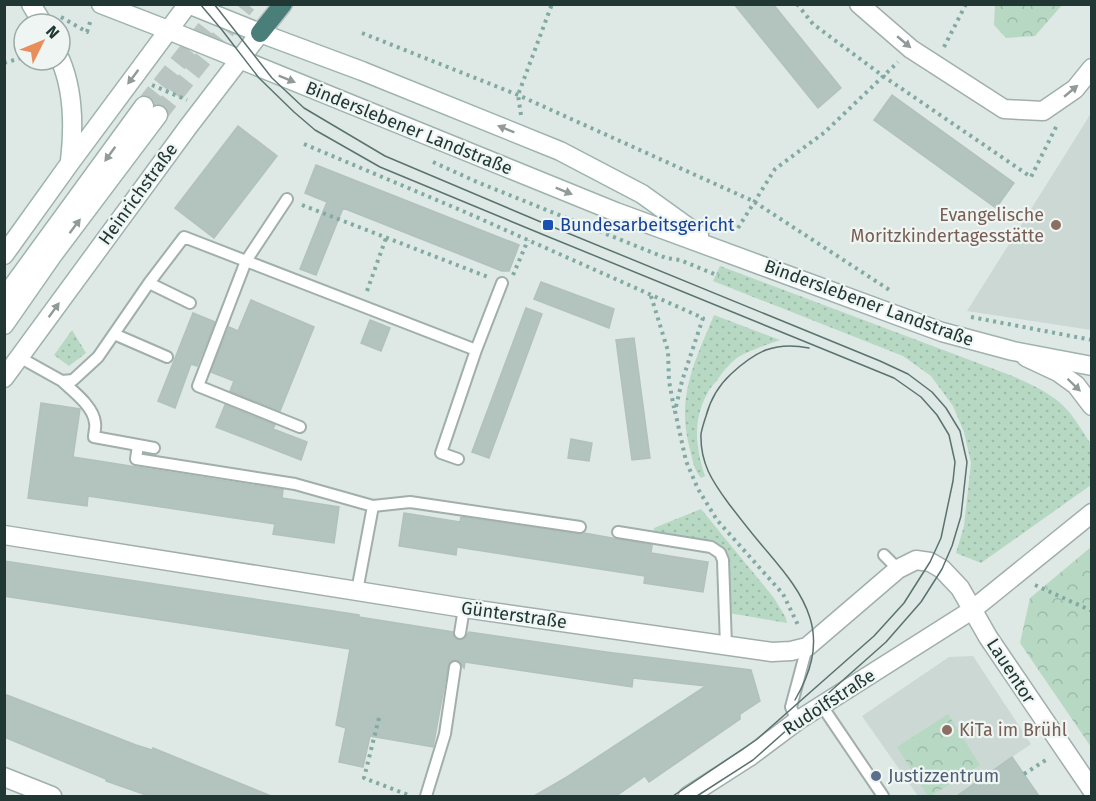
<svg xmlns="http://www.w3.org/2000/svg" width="1096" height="801" font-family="'Fira Sans',sans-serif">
	<defs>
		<pattern id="grass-dots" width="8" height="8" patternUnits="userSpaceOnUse" patternTransform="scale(1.5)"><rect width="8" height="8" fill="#b7d9c4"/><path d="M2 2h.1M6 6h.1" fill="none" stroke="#9dbba9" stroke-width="1.8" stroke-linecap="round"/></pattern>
		<pattern id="park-crowns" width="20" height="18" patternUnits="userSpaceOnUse" patternTransform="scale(1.5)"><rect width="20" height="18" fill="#b7d9c4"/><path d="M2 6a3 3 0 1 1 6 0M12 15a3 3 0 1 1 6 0" fill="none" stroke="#9dbba9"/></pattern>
	</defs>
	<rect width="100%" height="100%" fill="#dee8e5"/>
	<path fill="#ccd8d4" d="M1091,113v217l-124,-19 108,-172z
		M973,656l58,88 -19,13 27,39h-121l-56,-80 87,-59z"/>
	<path fill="url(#grass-dots)" d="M720,266l295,111c13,6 27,12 39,21 16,11 26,29 36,45l2,4 -1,38 -110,78 -25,-10 8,-27 7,-63 -7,-31 -11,-26 -22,-30 -28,-20 -190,-75z
		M714,315l66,25c-14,5 -27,9 -40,16 -8,5 -17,15 -22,23 -4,5 -9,10 -11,15 -15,28 -11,54 -2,82l-4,2c-6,-7 -8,-15 -10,-25 -16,-55 3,-89 23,-138z
		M72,330l14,23 -17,13 -15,-11z
		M701,509l73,89 12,20 1,5 -58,-10 -5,-57 -71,-21 1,-7z"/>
	<path fill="url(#park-crowns)" d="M995,5v-1l67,1 -27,31 -29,2 -12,-13z
		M1091,547v200l-71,-104 10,-45z
		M948,714l32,51 -49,31h-3l-31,-49z"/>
	<path fill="#b3c3be" stroke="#b1c1bc" stroke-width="1.5" d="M734,4h39l68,84 -23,20z
		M892,95l122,88 -18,25 -122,-88z
		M238,126l39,30 -63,82 -39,-30z
		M316,165l203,80 -10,26h-7l-159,-63 -27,67 -16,-6 27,-67 -22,-9z
		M541,282l73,27 -5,19 -75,-29z
		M251,300l63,27 -34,84 -50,-20 4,-10 -23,-9 18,-45 9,4z
		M526,308l16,6 -53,144 -17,-6z
		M193,313l22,9 -18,44 -6,-2 -16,44 -17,-7z
		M370,320l20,8 -9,23 -20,-8z
		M634,338l16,120 -18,2 -16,-120z
		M41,403l39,6 -7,48 210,33 -1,8 57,9 -5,36 -61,-9 2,-10 -187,-28 -1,10 -59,-8z
		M225,405l50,20 -2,4 34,13 -6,18 -85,-33z
		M571,439l21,4 -3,18 -21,-3z
		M404,513l56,9 1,-5 118,17 5,-1 68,12 -1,8 57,9 -5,30 -59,-9 1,-7 -188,-29 -1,8 -57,-9z
		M4,561l355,54v2l94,15 2,6 4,2 6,-2 4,-6 137,20 145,18 9,31 -20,13v5l-91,63 -4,-6 -29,20h-82l33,-19 139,-91 -73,-8 -1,9 -167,-25 -1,6 -5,-7 -6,-1 -3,2 -2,4 -15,81 -63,-11 -7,31 -24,-5 7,-34 -10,-3 14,-76 -346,-53z
		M4,694l132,51 16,5 1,-2 118,48h-122l-43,-15v-2l-102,-42z
		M1012,757l27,39h-82z"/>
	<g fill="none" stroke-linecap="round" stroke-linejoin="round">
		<path stroke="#b8c5c1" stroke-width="18" stroke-dasharray="18 9" stroke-linecap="butt" d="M144,106l81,-102
			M158,115l89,-111"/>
		<defs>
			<path id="service" d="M287,199l-41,62 -48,125 102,41
				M149,283l41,20
				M114,334l53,23
				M476,350l26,-67
				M19,357l43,24 11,-1 25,-23 51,-74 35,-46 292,113 -35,103 17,6
				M62,381c11,10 32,26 33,42 1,4 -1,10 -1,14l44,8 -2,14 159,25 78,22
				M138,445l16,3
				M618,532l93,15 9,6 3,7 3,86
				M884,555l14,14
				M357,591l16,-85 37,-4 170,25
				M460,633l4,-25
				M822,706l61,90
				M797,721l-6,-14 16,-60
				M426,796l19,-62 10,-67"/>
			<path id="minor" d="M859,4l52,45 93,60 39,2 32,-22 17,-21
				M1026,357l32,15 18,13 16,21
				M4,535l460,73 308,44 19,-1 16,-4 91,-78 18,-9 14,2 12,7 18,19 28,49 104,153
				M4,777l48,19
				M688,796l61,-39 48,-36 175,-111 120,-97"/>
			<path id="secondary" d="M31,4l12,20
				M101,4l67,26 448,182 326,120 71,19 79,15
				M188,4l72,29 102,38 198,80 82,43 57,41
				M60,59c14,32 14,68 10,102
				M4,255l66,-92 118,-159
				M4,298l140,-192
				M4,325l48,-69 106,-141
				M4,378l184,-251 72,-94"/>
			<path id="trunk" d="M260,33l23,-29"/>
		</defs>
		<use href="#service" stroke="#a1afac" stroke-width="14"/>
		<use href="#minor" stroke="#a1afac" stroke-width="21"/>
		<use href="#secondary" stroke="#9eb3ae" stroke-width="21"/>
		<use href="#trunk" stroke="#bcc3c2" stroke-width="21"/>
		<path stroke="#80aaa2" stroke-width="4" stroke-dasharray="3 4.5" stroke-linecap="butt" d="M797,4l16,20 70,52 148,101 26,-52
			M61,17l26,15 4,-13
			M362,33l156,62 235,106 138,90
			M944,47l22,-43
			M4,63l20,-6
			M152,85l35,15
			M521,115l-3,-20 34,-91
			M304,144l161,68 238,106 -21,63 -7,30 11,50 12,28 19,31 66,74 16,33
			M433,162l44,20 189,76 14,2 39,16
			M302,205l186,72
			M738,228l37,-59 50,-37 73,-70
			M513,275l15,-35
			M367,291l19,-53
			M651,296l17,55 1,30 5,27
			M971,317l121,23
			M1035,585l57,26
			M379,718l-15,60 47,18
			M1024,774l25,-16"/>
		<use href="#service" stroke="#fff" stroke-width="10"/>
		<use href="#minor" stroke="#fff" stroke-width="18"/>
		<use href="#secondary" stroke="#fff" stroke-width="18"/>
		<use href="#trunk" stroke="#4a7e78" stroke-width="18"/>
		<path stroke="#5a736f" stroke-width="1.5" d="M200,4l22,26 37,48 35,34 21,18 65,37 164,68 350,143 27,19 16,18 12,20 6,27 -2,19 -12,57 -11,24 -26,41 -30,33 -118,104 -83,56
			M214,4l58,74 32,30 81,48 163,69 332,136 28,13 24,18 14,16 14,23 7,31 -6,54 -9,30 -10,23 -21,33 -35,40 -133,118 -56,36
			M795,700c15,-26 24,-53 15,-82 -9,-29 -31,-52 -50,-75 -11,-13 -21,-26 -31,-39 -17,-23 -29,-41 -28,-70 1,-6 3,-12 5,-18 4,-15 13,-31 25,-42 25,-23 44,-33 78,-26"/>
	</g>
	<defs><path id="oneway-solid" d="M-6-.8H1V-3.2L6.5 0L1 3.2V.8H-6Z" transform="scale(1.5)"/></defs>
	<g fill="#909b99">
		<use href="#oneway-solid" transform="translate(904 42) rotate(40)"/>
		<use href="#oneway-solid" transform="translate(133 77) rotate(127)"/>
		<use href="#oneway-solid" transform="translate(287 79) rotate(22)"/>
		<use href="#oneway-solid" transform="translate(1071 91) rotate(-40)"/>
		<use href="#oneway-solid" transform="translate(506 129) rotate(-158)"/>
		<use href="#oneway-solid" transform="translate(110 154) rotate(126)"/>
		<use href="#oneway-solid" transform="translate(564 191) rotate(22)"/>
		<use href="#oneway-solid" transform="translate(75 226) rotate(-53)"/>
		<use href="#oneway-solid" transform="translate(54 310) rotate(-54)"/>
		<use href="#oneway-solid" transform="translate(1074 385) rotate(44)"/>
	</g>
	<rect fill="#1a4fb4" stroke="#eef5f2" stroke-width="2" x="542" y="219" width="12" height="12" rx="3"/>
	<g fill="#8d6e63" stroke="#eef5f2" stroke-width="2">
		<circle cx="1056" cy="225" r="6"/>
		<circle cx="947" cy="730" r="6"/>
	</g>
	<circle fill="#5c6f8a" stroke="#eef5f2" stroke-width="2" cx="876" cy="776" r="6"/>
	<g text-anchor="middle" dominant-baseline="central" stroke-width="4.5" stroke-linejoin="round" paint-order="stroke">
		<g font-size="18" fill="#203733" stroke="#eef5f2">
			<text transform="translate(409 128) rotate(22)">Binderslebener Landstraße</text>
			<text transform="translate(138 194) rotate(-54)">Heinrichstraße</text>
			<text transform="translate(869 303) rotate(20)">Binderslebener Landstraße</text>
			<text transform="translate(514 615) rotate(8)">Günterstraße</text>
			<text transform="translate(1011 671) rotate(57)">Lauentor</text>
			<text transform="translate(829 702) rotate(-33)">Rudolfstraße</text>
		</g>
		<g font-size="18" fill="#785e54" stroke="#eef5f2" text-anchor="end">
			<text x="1044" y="215">Evangelische<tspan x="1044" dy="21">Moritzkindertagesstätte</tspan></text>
			<text x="959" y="730" text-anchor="start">KiTa im Brühl</text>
		</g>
		<g font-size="18" fill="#164399" stroke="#eef5f2" text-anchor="start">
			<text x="560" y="225">Bundesarbeitsgericht</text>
		</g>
		<g font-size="18" fill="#4e5e75" stroke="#eef5f2" text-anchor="start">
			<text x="888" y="776">Justizzentrum</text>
		</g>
	</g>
	<rect width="1096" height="801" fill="none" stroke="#203733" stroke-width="12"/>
	<g transform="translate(42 42) rotate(47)"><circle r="28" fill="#eef5f2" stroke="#9ca9a6" stroke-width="1.5"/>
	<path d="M0-4.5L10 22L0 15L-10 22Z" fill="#e98e5b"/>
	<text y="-9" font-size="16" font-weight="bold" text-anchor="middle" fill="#203733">N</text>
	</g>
</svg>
